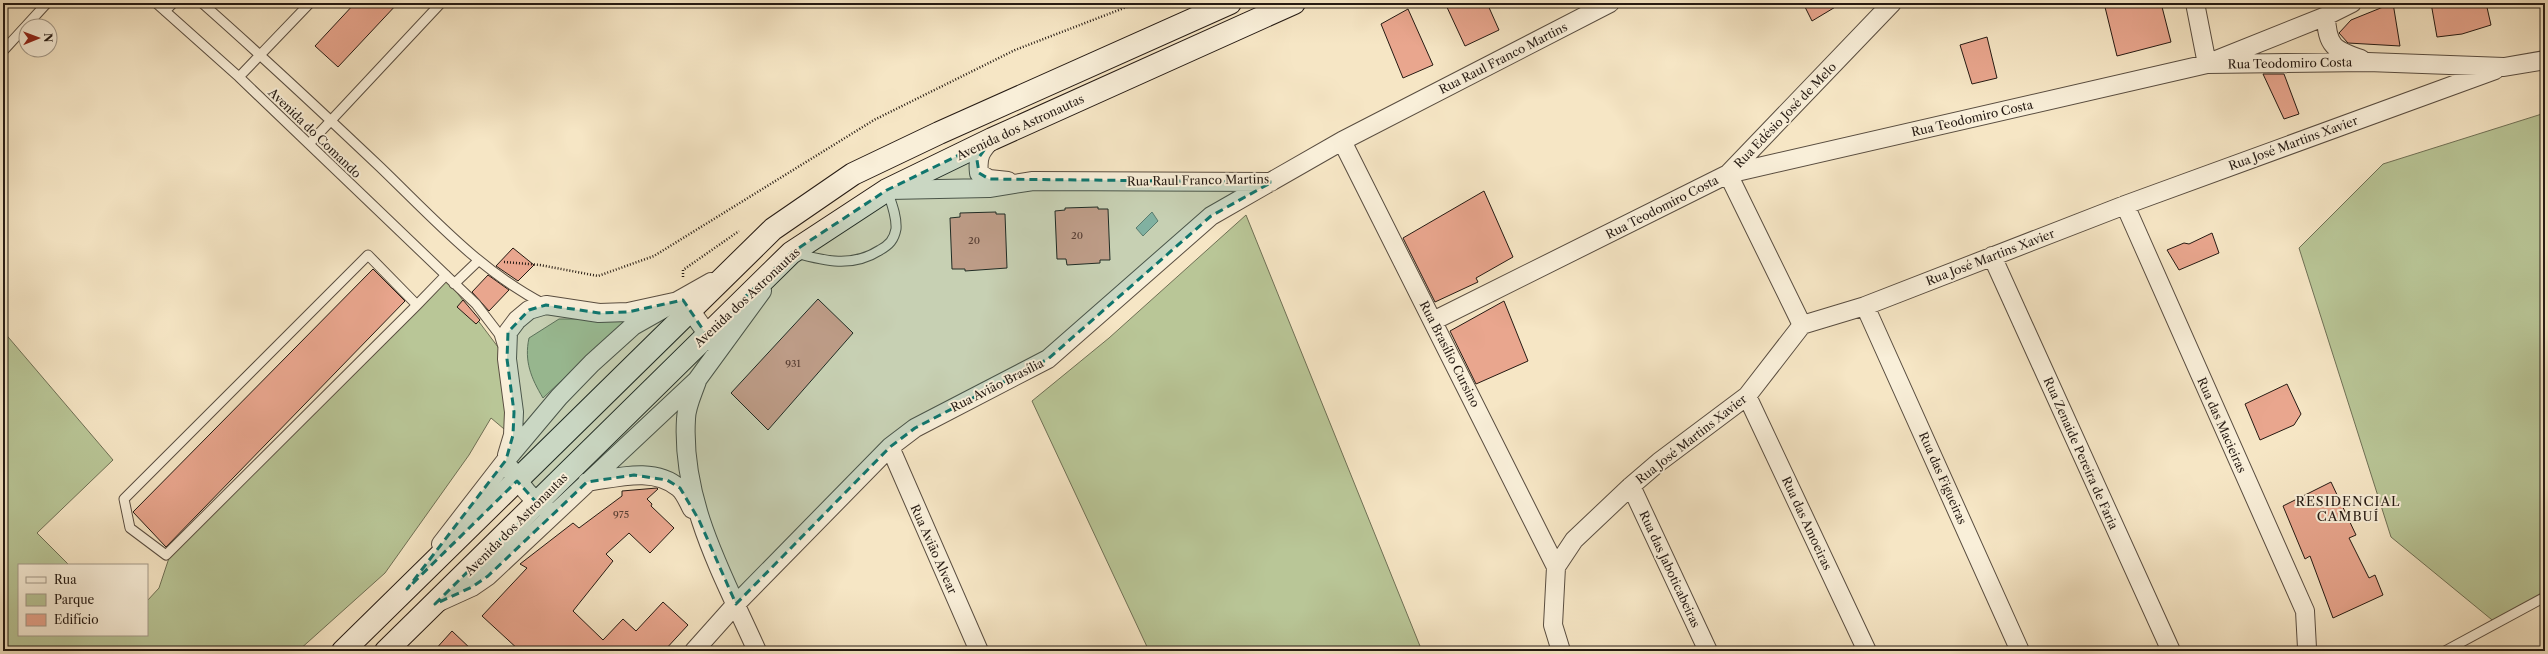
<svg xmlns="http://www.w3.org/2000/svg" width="2548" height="654" font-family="'Libre Caslon Text',serif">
	<rect width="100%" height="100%" fill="#f6e6c5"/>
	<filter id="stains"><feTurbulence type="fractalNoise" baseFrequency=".005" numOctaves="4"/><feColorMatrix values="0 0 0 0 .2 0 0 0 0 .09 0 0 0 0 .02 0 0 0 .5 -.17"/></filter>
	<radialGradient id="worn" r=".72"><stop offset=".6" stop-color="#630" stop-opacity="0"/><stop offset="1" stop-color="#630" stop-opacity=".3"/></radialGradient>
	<path fill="#b9c697" stroke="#6f7055" d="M2545,113v484l-48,27 -106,-87 -92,-289 84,-84z
		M1246,215l176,436h-273l-117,-250 77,-63z
		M446,278l61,81 3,75 -19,-16 -22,37 -84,118 -87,78h-295v-320l110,129 -76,73 32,32h-50v70h128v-34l12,-13 10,-30z
		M559,319h68l-84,79c-12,-20 -19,-37 -14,-60z"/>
	<path fill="#9ec0ae" stroke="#6e7e70" d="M1152,212l6,9 -15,15 -7,-8z"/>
	<path fill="#e9a68e" stroke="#251a13" d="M355,3h43l-60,64 -23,-21z
		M1445,3h42l12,27 -34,16z
		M1803,3h39l-30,18z
		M2104,3h57l10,39 -54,14z
		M2393,3l7,43 -52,-3 -9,-10 12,-13z
		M2431,3h55l5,22 -29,9 -25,3z
		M1408,9l25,56 -30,13 -22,-54z
		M1987,37l10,41 -25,6 -12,-39z
		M2263,74h21l15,40 -15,5z
		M1484,191l29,66 -37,21 2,4 -43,20 -32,-64z
		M1098,207v2h10l2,51h-10v3l-33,2 -1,-6h-9l-2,-48 10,-1v-2z
		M996,212v2h9l2,54 -42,3v-2h-13l-2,-51 10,-1v-4z
		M2212,233l7,20 -40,17 -12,-20 17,-7 5,1z
		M513,248l21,17 -16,16 -22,-15z
		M373,269l32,32 -239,246 -33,-35z
		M488,275l21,15 -20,21 -17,-19z
		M818,299l35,34 -85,97 -37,-37z
		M463,300l17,20 -4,4 -19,-17z
		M1504,301l24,60 -52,23 -26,-53z
		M2287,384l14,30 -7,11 -34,15 -15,-36z
		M2331,482l25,53 -7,3 20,40 6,-3 8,20 -50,23 -23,-62 -5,3 -22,-53z
		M657,488l1,1 -11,10 5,5 -1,2 23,22 -24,25 -21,-20 -23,21 7,7 -40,50 30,29 20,-21 13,12 27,-29 25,23 -24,26h-144l-38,-35 45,-48 -7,-4 53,-41 6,5 43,-32v-5z
		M452,631l21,20h-39z"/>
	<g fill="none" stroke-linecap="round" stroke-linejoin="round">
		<defs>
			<path id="service" d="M156,3l83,74 237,227 23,30 3,10
				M202,3c61,54 120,109 178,164 52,50 100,104 164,137
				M165,11l8,-8
				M3,51l44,-48
				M239,77l71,-74
				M309,144l132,-141
				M795,253c30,8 57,15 85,-3 9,-5 14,-10 16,-21 1,-13 -5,-27 -9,-39
				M454,284l24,-23
				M417,305l-49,-50 -244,244 6,29 36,27 251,-250 29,-30
				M2445,651l100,-54"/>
			<path id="minor" d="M2195,3l12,61
				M2326,16c1,30 8,34 35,43
				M2216,60l110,-44 26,-13
				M992,139c-11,12 -15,17 -13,34l10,6 19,2
				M1342,141l214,426 -3,58 8,26
				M889,190l100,-2 44,-7 238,1
				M2125,205l180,406 2,37
				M1992,256l179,395
				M1865,306l155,345
				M1433,321l295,-147 479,-110 161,-2 136,5 41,-7
				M1802,325l-74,-151 164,-171
				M697,381c-4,12 -11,26 -11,38 -5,84 38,158 71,232
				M1747,396l120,255
				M890,447l89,204
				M507,455l6,-20 1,-23 -7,-53 1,-27 9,-12 12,-10 17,-5 53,8 29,-1 55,-12 33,46
				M511,469c9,17 22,31 37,42
				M587,482c29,-4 67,-16 92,6 6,5 9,14 13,21
				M1631,486l77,165
				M441,544l65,-84 53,-63 33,-34 41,-37 78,-44
				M1556,567l18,-27 57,-54 28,-24 88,-66 55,-71 63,-19 260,-101 370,-135
				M439,602l33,-15 16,-11 209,-196 65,-89
				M694,651l42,-47 154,-157 25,-19 133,-69 163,-143 131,-75 268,-138"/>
			<path id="secondary" d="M343,651l430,-422 80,-55 86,-41 291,-130
				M386,651l405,-398 96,-63 105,-51 302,-136"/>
		</defs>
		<use href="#service" stroke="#594d40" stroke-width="11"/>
		<use href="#minor" stroke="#594d40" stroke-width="20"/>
		<use href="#secondary" stroke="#251a13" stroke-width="24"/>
		<path stroke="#251a13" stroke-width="2.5" stroke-dasharray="1 2" stroke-linecap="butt" d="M504,262l36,3 58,11 56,-20 220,-136 141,-70 122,-47
			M683,277v-7l56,-39"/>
		<use href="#service" stroke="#f9efd9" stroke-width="9"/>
		<use href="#minor" stroke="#f9efd9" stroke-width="18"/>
		<use href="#secondary" stroke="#f9efd9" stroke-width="22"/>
	</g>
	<path fill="#0f766e" fill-opacity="0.2" stroke="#0f766e" stroke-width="3" stroke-dasharray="8 5" stroke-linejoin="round" d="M992,139l-15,21 2,13 10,6 283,3 -61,34 -163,143 -133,69 -25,19 -154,157 -37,-84 -19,-32 -13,-8 -33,-5 -47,7 -99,94 -16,11 -37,17 102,-101 -20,-22 -110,108 99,-129 7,-25 1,-23 -7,-53 1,-27 21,-22 17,-5 53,8 29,-1 55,-12 23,34 85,-81 96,-63z"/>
	<g text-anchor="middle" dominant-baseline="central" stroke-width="4" stroke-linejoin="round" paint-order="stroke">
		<g font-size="10" fill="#563d32">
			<text x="1077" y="235">20</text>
			<text x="974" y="240">20</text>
			<text x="793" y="363">931</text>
			<text x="621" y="514">975</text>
		</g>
		<g font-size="12" fill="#251a13" stroke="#f9efd9">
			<text transform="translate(1503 58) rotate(-27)">Rua Raul Franco Martins</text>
			<text transform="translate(2290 63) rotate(-1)">Rua Teodomiro Costa</text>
			<text transform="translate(1785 115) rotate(-46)">Rua Edésio José de Melo</text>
			<text transform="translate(1972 118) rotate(-13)">Rua Teodomiro Costa</text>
			<text transform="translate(1020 127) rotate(-25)">Avenida dos Astronautas</text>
			<text transform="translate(315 133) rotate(44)">Avenida do Comando</text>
			<text transform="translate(2293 143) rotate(-20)">Rua José Martins Xavier</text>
			<text transform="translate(1198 180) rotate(-1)">Rua Raul Franco Martins</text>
			<text transform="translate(1662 207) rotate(-27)">Rua Teodomiro Costa</text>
			<text transform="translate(1990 257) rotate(-21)">Rua José Martins Xavier</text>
			<text transform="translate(747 297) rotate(-43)">Avenida dos Astronautas</text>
			<text transform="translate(1450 354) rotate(63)">Rua Brasílio Cursino</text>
			<text transform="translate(997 385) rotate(-27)">Rua Avião Brasília</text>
			<text transform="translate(2222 425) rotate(66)">Rua das Macieiras</text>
			<text transform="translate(1691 439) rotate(-38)">Rua José Martins Xavier</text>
			<text transform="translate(2081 453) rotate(66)">Rua Zenaide Pereira de Faria</text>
			<text transform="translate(1943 478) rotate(66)">Rua das Figueiras</text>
			<text transform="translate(1807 523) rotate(65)">Rua das Amoeiras</text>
			<text transform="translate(516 524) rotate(-45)">Avenida dos Astronautas</text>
			<text transform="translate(934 549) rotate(66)">Rua Avião Alvear</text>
			<text transform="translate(1670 569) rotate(65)">Rua das Jaboticabeiras</text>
		</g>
		<g font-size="13" letter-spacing="1" fill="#251a13" stroke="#f9efd9">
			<text x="2348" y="501">RESIDENCIAL<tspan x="2348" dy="15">CAMBUÍ</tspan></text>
		</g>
	</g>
	<rect width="2548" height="654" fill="none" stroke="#f6e6c5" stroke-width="16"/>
	<rect x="4" y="4" width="2540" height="646" fill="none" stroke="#251a13" stroke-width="2"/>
	<rect x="8" y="8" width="2532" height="638" fill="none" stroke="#251a13"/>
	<rect x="18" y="564" width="130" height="72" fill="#f9efd9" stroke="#a49a8a"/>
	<rect x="26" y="577" width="20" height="6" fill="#f9efd9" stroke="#a49a8a"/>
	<text x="54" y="584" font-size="12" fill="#251a13">Rua</text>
	<rect x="26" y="594" width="20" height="12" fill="#b9c697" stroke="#a49a8a"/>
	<text x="54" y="604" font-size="12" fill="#251a13">Parque</text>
	<rect x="26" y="614" width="20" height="12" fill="#e9a68e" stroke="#a49a8a"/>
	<text x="54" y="624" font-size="12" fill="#251a13">Edifício</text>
	<g transform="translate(38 38) rotate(89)"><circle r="19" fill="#f9efd9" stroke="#a49a8a"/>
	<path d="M0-3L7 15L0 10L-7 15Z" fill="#8f2418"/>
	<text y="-6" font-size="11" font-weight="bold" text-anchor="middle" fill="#251a13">N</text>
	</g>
	<rect width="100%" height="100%" filter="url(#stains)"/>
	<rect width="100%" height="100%" fill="url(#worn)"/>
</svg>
